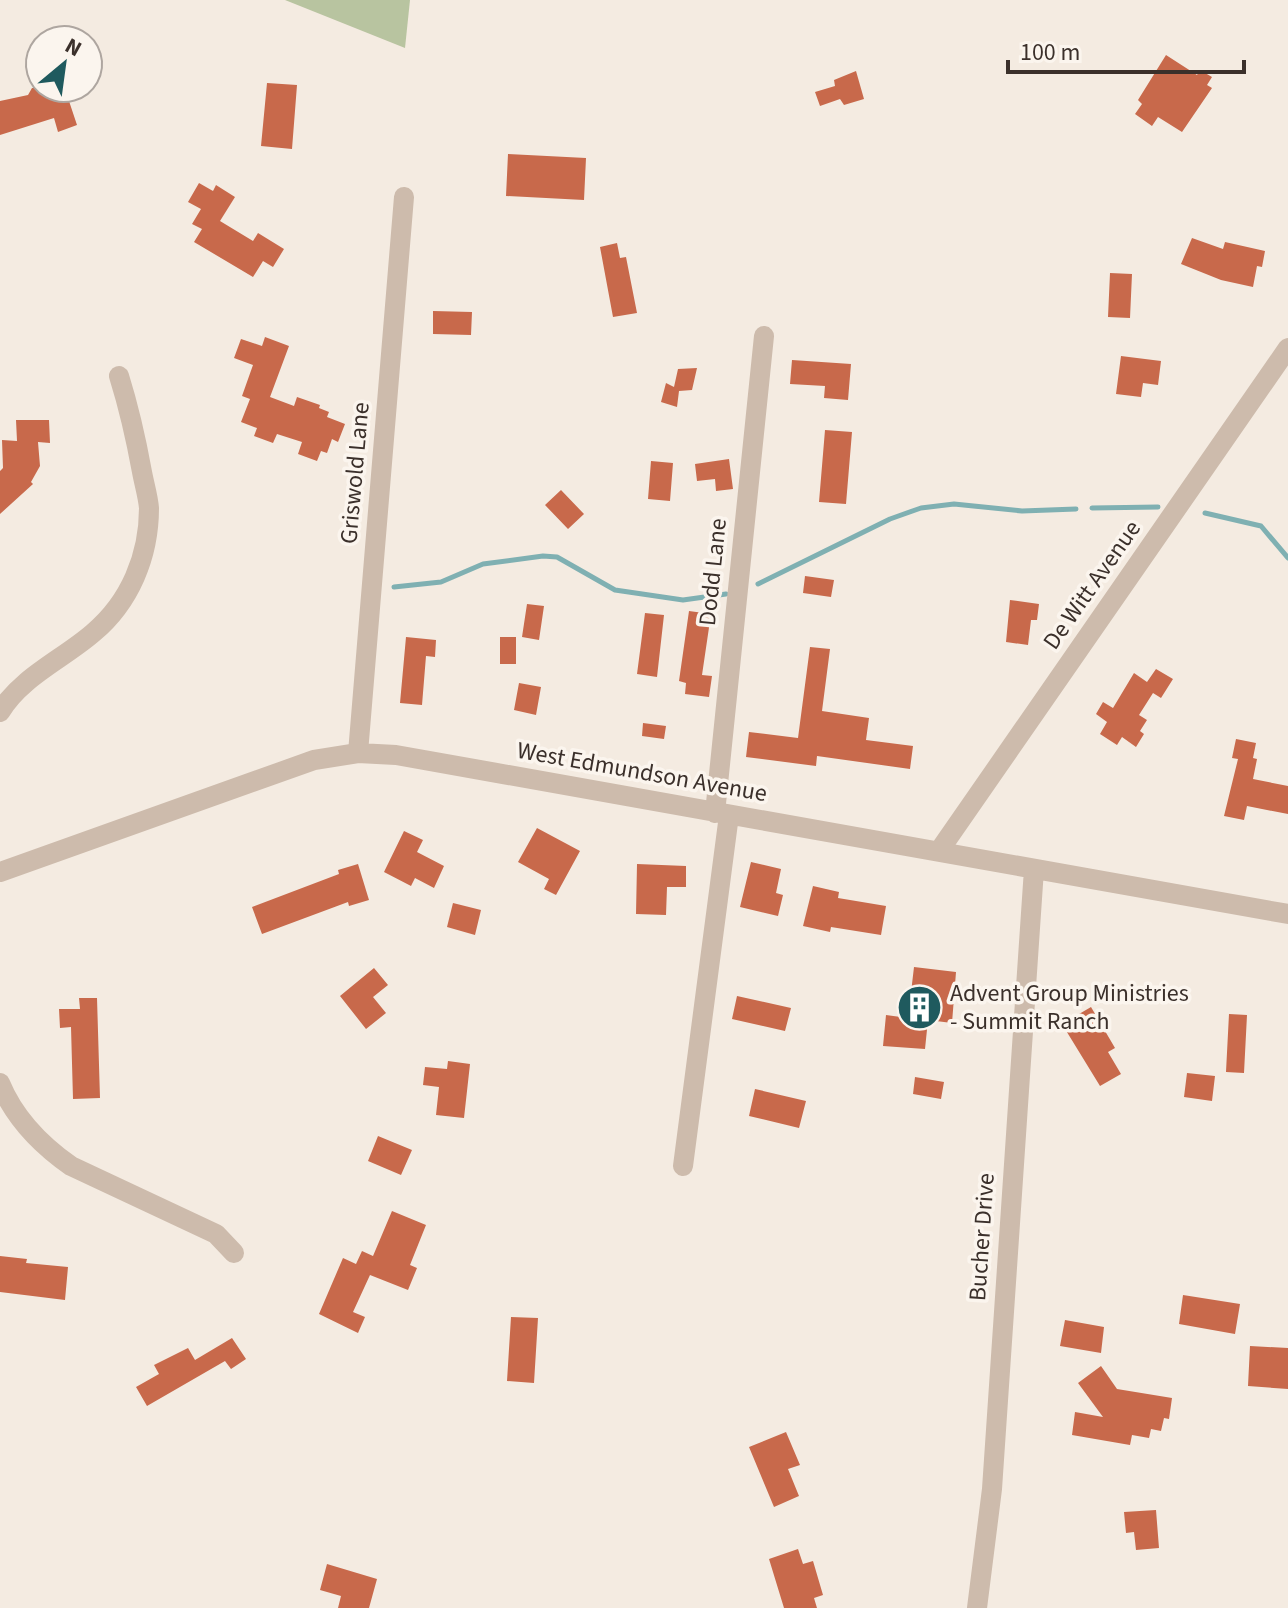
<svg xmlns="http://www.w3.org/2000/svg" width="1288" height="1608" font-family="'Source Sans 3',sans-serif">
	<rect width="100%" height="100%" fill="#f4ebe1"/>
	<path fill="#b8c4a0" d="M285,0h125l-5,48z"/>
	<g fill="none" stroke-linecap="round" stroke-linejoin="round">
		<path stroke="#7fb0b2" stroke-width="5" d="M1092,508l66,-1
			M1205,513l56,13 27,32
			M758,584l132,-65 31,-11 33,-4 68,7 54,-2
			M394,587l47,-5 42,-18 60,-8 14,1 58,33 68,10 43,-6"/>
	</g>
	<path fill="#c8694b" d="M1166,55l31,20 3,-5 12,7 -5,8 5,3 -30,44 -24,-15 -6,9 -17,-12 7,-10 -4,-4z
		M856,71l8,28 -20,6 -4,-6 -20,7 -5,-14 20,-6 -1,-6z
		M267,83l30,2 -5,64 -31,-3z
		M32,88h23l-4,8 17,2 9,27 -19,7 -4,-14 -54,17v-34l28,-6z
		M508,154l78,4 -2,42 -78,-4z
		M199,183l14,8 3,-6 19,12 -15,24 33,20 5,-8 26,16 -11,18 -10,-6 -10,16 -59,-35 8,-13 -10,-5 9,-15 -13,-7z
		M1192,238l31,11 2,-7 40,9 -3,16 -5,-1 -4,21 -32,-7 -40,-16z
		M617,243l3,15 6,-1 11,56 -24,4 -13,-70z
		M1110,273l22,1 -2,44 -22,-1z
		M433,311l39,1 -1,23 -38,-1z
		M265,337l24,9 -19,51 24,9 3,-9 23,8 -1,3 10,4 -2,5 18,7 -7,18 -6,-3 -5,14 -6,-2 -4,10 -19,-7 4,-12 -25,-8 -4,9 -19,-7 3,-8 -16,-6 9,-23 -8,-3 11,-31 -19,-7 7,-19 21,7z
		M1121,356l40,5 -3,24 -15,-2 -2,14 -25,-3z
		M792,360l59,4 -3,36 -24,-2 1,-12 -35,-2z
		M697,368l-5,22 -13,1 -2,16 -16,-5 5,-19 8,4 4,-18z
		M16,420h33l1,23 -12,-1 2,24 -9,16 2,2 -33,30v-43l3,-3 -1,-28 15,1z
		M825,430l27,2 -6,72 -27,-2z
		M729,459l4,30 -17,2 -1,-12 -18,2 -2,-17z
		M651,461l22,2 -3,38 -22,-2z
		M561,490l23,24 -16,15 -23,-24z
		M805,576l29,4 -3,17 -28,-4z
		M1010,600l29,4 -2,16h-6l-3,25 -22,-3z
		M527,604l17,2 -5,34 -17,-3z
		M689,611l22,3 -9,61 10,1 -3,21 -24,-3 1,-11 -7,-2z
		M645,613l19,2 -7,62 -20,-3z
		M406,637l30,3 -1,17 -9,-1 -4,49 -22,-2z
		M500,637h16v27h-16z
		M810,647l20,2 -8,62 47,7 -3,22 47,6 -3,23 -93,-13 -1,10 -70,-9 3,-25 49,6z
		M1156,669l17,10 -12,19 -8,-5 -14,22 8,5 -7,11 4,3 -8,13 -14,-10 -5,8 -17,-11 7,-12 -11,-8 7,-12 10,6 21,-35 13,9z
		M519,683l22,4 -5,28 -22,-5z
		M643,723l23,3 -2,13 -22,-3z
		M1236,739l20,4 -3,15 4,1 -4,20 35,7v28l-41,-8 -3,14 -20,-4 14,-57 -6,-1z
		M537,828l43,23 -24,44 -12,-6 5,-10 -31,-17z
		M404,831l19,9 -6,12 27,14 -10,22 -19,-10 -4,8 -27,-14z
		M751,862l30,7 -5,24 7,2 -5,21 -38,-9z
		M358,864l11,36 -20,6 -1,-4 -86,32 -10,-27 87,-33 -1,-4z
		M637,864l49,2v21h-19l-1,28 -30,-1z
		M813,886l26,6 -1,6 48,8 -5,29 -50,-8 -1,5 -27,-6z
		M453,903l28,7 -6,25 -28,-8z
		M914,967l42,5 -4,51 -24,-3 -3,29 -42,-3 3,-31 22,3z
		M374,968l14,17 -15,12 13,16 -20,16 -26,-33z
		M737,996l54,12 -6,23 -53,-12z
		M79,998h18l3,100 -27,1 -2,-72 -11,1 -1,-19h21z
		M1091,1007l24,41 -7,4 13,22 -21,12 -38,-62z
		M1229,1014l18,1 -3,58 -18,-1z
		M448,1061l22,3 -6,54 -28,-3 3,-28 -16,-2 2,-18 22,2z
		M1187,1073l28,3 -3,25 -28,-4z
		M915,1077l29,5 -3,17 -28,-5z
		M755,1089l51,12 -7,27 -50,-12z
		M378,1136l34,14 -11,25 -33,-14z
		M392,1211l34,14 -16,40 7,3 -9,22 -38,-15 -17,37 12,5 -7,16 -39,-19 24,-56 13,6 6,-13 11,5z
		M0,1256l27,3 -1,4 42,4 -3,33 -65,-8z
		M1183,1295l57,9 -5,30 -56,-10z
		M511,1317l27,1 -4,65 -27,-2z
		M1065,1320l39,7 -3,26 -41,-7z
		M232,1338l14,21 -15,10 -6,-8 -78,45 -11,-19 23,-13 -5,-9 34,-17 7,12z
		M1250,1346l38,2v41l-40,-3z
		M1101,1366l16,23 55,9 -3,21 -5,-1 -3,13 -10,-2 -2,9 -17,-3 -2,10 -58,-10 3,-23 28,5 -25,-34z
		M786,1432l14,33 -12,4 11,27 -25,11 -25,-60z
		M1156,1510l3,38 -23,2 -2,-18 -8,1 -2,-21z
		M798,1549l5,15 10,-3 10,34 -9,3 3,10h-33l-15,-49z
		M327,1564l50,15 -8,29h-31l3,-12 -21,-6z"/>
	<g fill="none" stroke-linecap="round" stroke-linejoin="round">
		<path stroke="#cdbbac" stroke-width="20" d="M0,712c21,-35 63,-53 93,-79 37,-31 56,-77 56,-125 -1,-12 -5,-25 -7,-36 -6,-33 -13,-64 -23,-96
			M358,753l46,-556
			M715,813l49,-477
			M939,851l349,-503
			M0,872l314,-112 44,-7 38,2 892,159
			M0,1083c14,34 41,62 71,83l145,68 18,19
			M683,1166l46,-351
			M977,1608l15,-119 42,-620"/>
	</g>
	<defs>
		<symbol id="building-disc" viewBox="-11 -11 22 22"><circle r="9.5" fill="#1f5a5e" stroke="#fbf5ee"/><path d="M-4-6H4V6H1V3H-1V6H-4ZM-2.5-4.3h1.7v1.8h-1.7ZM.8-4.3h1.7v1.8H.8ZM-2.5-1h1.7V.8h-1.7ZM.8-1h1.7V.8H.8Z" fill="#fff"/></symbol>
	</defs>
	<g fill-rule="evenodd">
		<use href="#building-disc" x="894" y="982" width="51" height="51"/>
	</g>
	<g text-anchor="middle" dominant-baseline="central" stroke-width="7" stroke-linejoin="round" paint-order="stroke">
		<g font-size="24" fill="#3b302b" stroke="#fbf5ee">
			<text transform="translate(355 473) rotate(-85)">Griswold Lane</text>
			<text transform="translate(713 572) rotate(-84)">Dodd Lane</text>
			<text transform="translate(1092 585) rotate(-55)">De Witt Avenue</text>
			<text transform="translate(642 772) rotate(10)">West Edmundson Avenue</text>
			<text transform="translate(982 1237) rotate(-86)">Bucher Drive</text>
		</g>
		<g font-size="24" fill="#3b302b" stroke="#fbf5ee" text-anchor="start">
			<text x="950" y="993">Advent Group Ministries<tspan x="950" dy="28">- Summit Ranch</tspan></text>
		</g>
	</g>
	<g transform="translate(64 64) rotate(29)"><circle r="38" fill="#fbf5ee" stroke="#aea6a0" stroke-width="2"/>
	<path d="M0-6L14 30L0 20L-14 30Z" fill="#1f5a5e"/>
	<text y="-12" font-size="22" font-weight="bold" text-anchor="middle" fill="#3b302b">N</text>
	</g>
	<path d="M1008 60v12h236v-12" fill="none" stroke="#3b302b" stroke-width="4"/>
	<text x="1020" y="60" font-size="24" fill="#3b302b" stroke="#fbf5ee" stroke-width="6" paint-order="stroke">100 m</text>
</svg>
